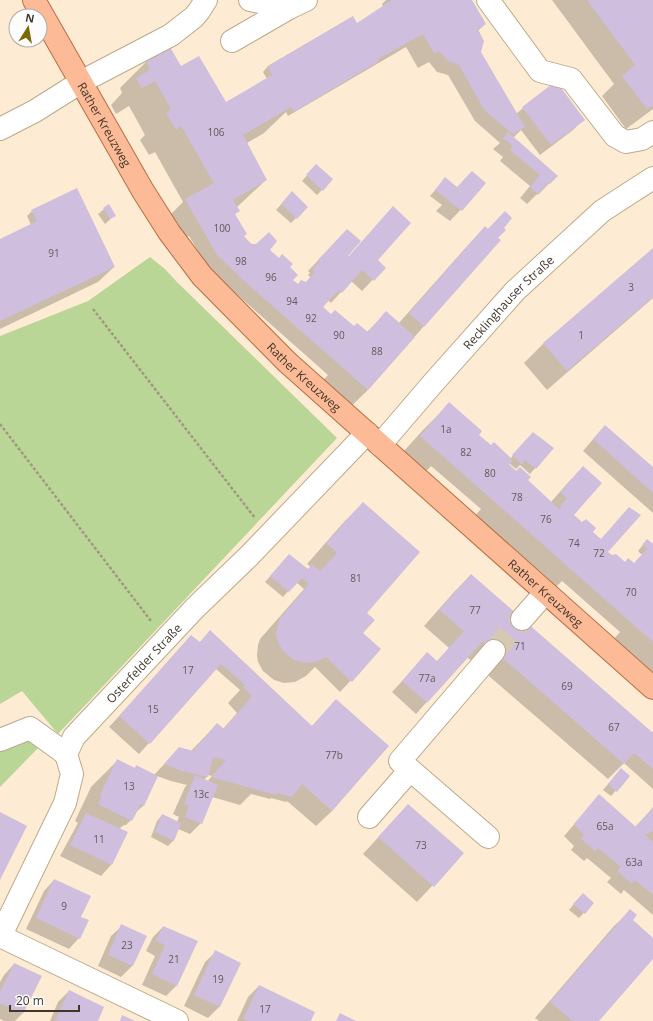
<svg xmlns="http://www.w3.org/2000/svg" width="653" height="1021" font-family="'Open Sans',sans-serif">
	<rect width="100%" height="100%" fill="#fdecd3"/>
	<path fill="#b9d696" d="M150,257l15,12 12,13 160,156 -279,296 -36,-43 -22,13v-368l88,-35z
		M30,736l12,8 -42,43v-39z"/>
	<path fill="#0003" fill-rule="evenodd" d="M386,0h84l15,24 -7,7 2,21 36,62 7,-6 60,12 -10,10 -33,25 -19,-25 -8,8 43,38 -18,19 -1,-1 -10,10 -7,-6 10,-12 -30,-25 3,-4 -10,-8 7,-6 -25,-22 -27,-46 -11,-3 -8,-10 -11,6 -12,-21 -118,69 -2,-4 -22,21 -17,10 19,37 -30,28 2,3 -4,4 9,22 21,17 25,13 3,14 5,4 9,-2 4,-6 -2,-2 2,-2 -2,-2 39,-41 -1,26 2,1 28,3 8,8 -22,23 -11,-10 -20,22 -3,-3 -6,7 9,8 22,13 14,4 19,-19 12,11 71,-80 16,-16 2,2 18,-18 -81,114 -56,64 -27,26 -28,-25 15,-16 -96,-85 -25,-24 -18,-30 -18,10 -12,-20 24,-24 -28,-50 -6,3 -9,-15 5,-5 -16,-29 -13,8 -5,-9 11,-12 -2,-5 26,-26 24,-13 11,19 44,35 42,-24 -4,-7 5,-6 84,-49 5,8 26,-18 -1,-3z
		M552,0h101v109l-27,20 -24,-33 12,-12z
		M311,171l11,19 -5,5 -15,-14z
		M445,179l12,9 28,-4 -35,37 -14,-10 6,-6 -12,-9z
		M287,198l9,20 -5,5 -15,-13z
		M108,206l7,9 -10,9 -7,-10z
		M32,211l82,56 -16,15 -98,47v-89l31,-15 -4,-9z
		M653,249v49l-106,92 -23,-27 20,-20z
		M450,403l28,32 13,11 19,13 18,-21 25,10 -23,26 -10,-9 -4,4 -7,-6 -1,1 43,38 21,-24 1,37 18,17 16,20 17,11 10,1 8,-9 -4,-4 4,-5 5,-5 5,3 1,-1v148l-48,-42 15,-17 -58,-51 -16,16 -80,-71 15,-17 -50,-43 -15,16 -22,-20 29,-32z
		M595,437l58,32v44l-70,-62z
		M363,503l-4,116 3,14 18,16 -40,43 -25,-25 -9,9 -11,6 -11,1 -10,-3 -11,-9 -5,-9 -1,-7 1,-10 2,-6 44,-50 -8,-7 -13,15 -18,-15 19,-21 23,9 4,-3 -4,-3 36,-41z
		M471,575l181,158 1,-2v58l-29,-26 -16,16 -141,-122 -51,57 -24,-22 35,-38 10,8 12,-14 -25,-22 31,-35z
		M192,637l119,90 25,-26 52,45 -56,65 -16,15 -29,-25 -1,1 -15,-4 -1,1 -19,-5 -11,11 -28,-8 -11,26 -11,11 -12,-5 -5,12 -5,5 -17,-9 6,-16 5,-6 15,7 2,-5 -6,-3 12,-27 2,-2 -16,-4 -14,-5 -13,29 -10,9 -3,6 -5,5h-2l-5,4 -8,36 -10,11 -41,-20 18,-33 -3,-2 16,-34 26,-26 17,8 2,-2 18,8 15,-16 22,-8 26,-27 6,5 14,-16 -9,-10 12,-13 -24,-21 -77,85 -30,-27zM208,775l4,1 -5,6 -3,-2z
		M616,775l13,1 -18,20 -8,-6z
		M599,796l36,31 18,-19v107l-29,-25 -3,4 -14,-12 4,-4 -24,-20 -3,3 -13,-11 3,-4 -10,-10z
		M408,805l55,48 -46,49 -54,-48z
		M54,880l26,37 -1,21 -10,11 -43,-20 18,-38z
		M578,899l15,4 -14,15 -10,-8z
		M630,911l1,9 22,19v18l-56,64h-58l-4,-3 79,-92z
		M122,926l23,10 -13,30 -11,11 -23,-11 13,-30z
		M163,927l14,58 -11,11 -24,-11 13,-29 -9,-5 7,-14z
		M216,952l24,11 -21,44 -11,11 -24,-12 21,-44z
		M14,964l26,13 -18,37 -7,7h-11l-4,-2v-37l4,-7z
		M259,986l51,35h-73l11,-24z
		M69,991l28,30h-47l8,-19z"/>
	<path fill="#cfbede" d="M392,0h80l14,24 -8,5 6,12 -3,11 44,75 -12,7 -28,-23 -26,-46 -11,-4 -9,-10 -5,2 -11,-19 -45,25 1,2 -85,51 -3,-5 -48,28 24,45 -34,20 7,11 -5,3 12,20 -3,2 7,8h5l13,-12 8,9 -7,9 9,8 3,-4 11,10 -3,3 8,8 -5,5 5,4 3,-4 5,2 9,-10 -3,-2 8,-9 -2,-1 29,-31 14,12 -13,15h1l44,-50 18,17 -33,37 8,8 -12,13 -12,-11 -20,23 -3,-3 -16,17 8,7 4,-4 19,16 3,-3 11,9 18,-21 29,26 -47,53 -125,-110 -26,-25 -32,-56 29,-16 -33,-57 -5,4 -10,-17 5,-4 -16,-28 -13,7 -6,-10 14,-8 -4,-9 24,-14 11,19 18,-10 27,46 46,-27 -4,-9 85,-50 4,7z
		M587,0h66v105l-6,4 -25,-33 13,-11z
		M556,81l29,39 -34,25 -29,-38z
		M508,132l50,44 -8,8 -2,-1 -10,11 -8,-7 10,-12 -30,-25 3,-4 -10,-8z
		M316,164l17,15 -10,12 -17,-16z
		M472,171l14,12 -24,28 -27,-21 10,-13 12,10z
		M77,188l38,79 -115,54v-82l37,-18 -6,-11z
		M292,191l16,16 -11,12 -16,-15z
		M109,204l7,12 -6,3 -7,-11z
		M505,211l7,7 -8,10 2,2 -8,8 3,2 -77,87 -15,-14 76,-87 3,3z
		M653,248v49l-86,74 -24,-28z
		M449,402l33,29 -3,4 12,10 3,-3 19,18 -4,4 7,7 4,-4 11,10 -3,3 31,29 3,-3 -1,-1 6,-7 -7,-6 23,-26 19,17 -28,32 8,7 4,-3 10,9 -3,4 8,7 28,-32 12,8 -33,37 4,3 4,-1 9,8 3,-4 6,5 13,-14 -5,-4 5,-6 6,5v98l-233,-206z
		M605,425l48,42v26l-60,-54z
		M533,432l21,16 -18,21 -11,-9 -3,5 -10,-10z
		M363,502l57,50 -53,61 8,7 -12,13 18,16 -29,33 -26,-25 -11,5 -10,1 -11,-3 -11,-9 -5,-9 -2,-8 2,-10 2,-6 29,-34 -7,-6 -13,14 -19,-16 19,-22 19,15 4,-5 8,7 17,-18 -11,-10z
		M471,574l182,159v36l-19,-16 -10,11 -141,-123 -56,62 -25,-22 25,-29 10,9 27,-30 -25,-21z
		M210,630l102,96 24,-27 53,47 -57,65 -30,-27 -10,13 -15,-4 -1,2 -65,-18 15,-17 -13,-3 -5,20 -26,-6 -18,-7 15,-17 14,4 24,-28 7,6 28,-33 -9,-9 2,-2 -24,-21 -71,80 -31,-28 72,-81 9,7z
		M117,759l18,9 1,-3 22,11 -14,30 -3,-2 -9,17 -34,-17 4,-9h-2z
		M621,768l9,8 -13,16 -9,-8z
		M195,775l23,10 -16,39 -17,-7 4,-11 -5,-2z
		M599,794l37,33 17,-20v24l-8,4 8,7v53l-18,-15 -3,4 -15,-13 4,-4 -23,-19 -3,3 -14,-12 3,-4 -10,-11z
		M408,804l56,49 -30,34 -56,-50z
		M0,812l27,14 -27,54z
		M86,813l42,19 -16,33 -42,-20z
		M162,814l19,9 -7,18 -19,-9z
		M54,879l37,17 -10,21 8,3 -9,19 -44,-21z
		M583,893l11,10 -9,11 -12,-10z
		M630,909l7,6 -4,5 20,18v21l-54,62h-26l-23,-19z
		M121,924l26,12 -14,30 -25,-11z
		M163,926l35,15 -21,45 -25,-12 13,-29 -9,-4z
		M215,950l26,13 -21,44 -26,-12z
		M14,963l28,13 -19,38 -23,-11v-11z
		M259,985l56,27 -4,9h-63l-5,-2z
		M69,990l35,17 -6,14h-43z
		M340,1013l16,8h-20z
		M122,1015l13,6h-15z"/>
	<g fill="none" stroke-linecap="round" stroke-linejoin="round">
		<path stroke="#d7c8b1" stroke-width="22" stroke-dasharray="22 11" stroke-linecap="butt" d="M494,651l28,-32"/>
		<defs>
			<g id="minor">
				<path d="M250,0l39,8 17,-8"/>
				<path d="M488,0l52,71 31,8 44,57 11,6 16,-3 11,-7"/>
				<path d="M232,41l57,-33"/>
				<path d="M0,129l35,-18 46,-29 90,-47 23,-18 5,-6 7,-11"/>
				<path id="s1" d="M380,445l54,-63 81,-91 87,-80 51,-33"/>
				<path d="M522,619l23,-26"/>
				<path d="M0,740l30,-12 36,26"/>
				<path d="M369,817l41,-47"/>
				<path d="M488,837l-88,-76 94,-110"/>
				<path d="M0,936l177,85"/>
				<path id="s2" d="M0,937l65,-134 7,-29 -6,-20 8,-17 121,-129 54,-52 118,-123"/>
			</g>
			<g id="major">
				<path id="s3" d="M34,0l109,191 26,41 33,44 85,86 366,326"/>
			</g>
		</defs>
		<use href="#minor" stroke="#bda98b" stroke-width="24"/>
		<use href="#major" stroke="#b96e43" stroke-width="24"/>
		<path stroke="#a39683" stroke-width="2.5" stroke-dasharray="3 2" stroke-linecap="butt" d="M93,309l162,209
			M0,424l151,197"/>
		<use href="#minor" stroke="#fff" stroke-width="22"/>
		<use href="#major" stroke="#fcba96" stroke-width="22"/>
	</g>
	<g text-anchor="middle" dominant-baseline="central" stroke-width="3" stroke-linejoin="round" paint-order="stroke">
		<g font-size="10" fill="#645958">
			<text x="216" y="132">106</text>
			<text x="222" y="228">100</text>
			<text x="54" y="253">91</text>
			<text x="241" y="261">98</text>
			<text x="271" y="277">96</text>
			<text x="631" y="287">3</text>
			<text x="292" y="301">94</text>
			<text x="311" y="318">92</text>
			<text x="339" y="335">90</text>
			<text x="581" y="335">1</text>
			<text x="377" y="351">88</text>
			<text x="446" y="429">1a</text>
			<text x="466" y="452">82</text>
			<text x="490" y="473">80</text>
			<text x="517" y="497">78</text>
			<text x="546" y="519">76</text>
			<text x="574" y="543">74</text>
			<text x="599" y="553">72</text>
			<text x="356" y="578">81</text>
			<text x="631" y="592">70</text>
			<text x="475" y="610">77</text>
			<text x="520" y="646">71</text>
			<text x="188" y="670">17</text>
			<text x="427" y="678">77a</text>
			<text x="567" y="686">69</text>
			<text x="153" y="709">15</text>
			<text x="614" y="727">67</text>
			<text x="334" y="755">77b</text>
			<text x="129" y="786">13</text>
			<text x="201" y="794">13c</text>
			<text x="605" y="826">65a</text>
			<text x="99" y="839">11</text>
			<text x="421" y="845">73</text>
			<text x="634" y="862">63a</text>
			<text x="64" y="906">9</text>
			<text x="127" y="945">23</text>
			<text x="174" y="959">21</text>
			<text x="218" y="979">19</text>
			<text x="265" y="1009">17</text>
		</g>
		<g font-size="12" fill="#40372b" stroke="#fcfcfc">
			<text stroke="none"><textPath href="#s3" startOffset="143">Rather Kreuzweg</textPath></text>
			<text stroke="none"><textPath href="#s1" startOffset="192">Recklinghauser Straße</textPath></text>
			<text stroke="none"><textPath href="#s3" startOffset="467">Rather Kreuzweg</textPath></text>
			<text stroke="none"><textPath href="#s3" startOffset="791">Rather Kreuzweg</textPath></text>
			<text stroke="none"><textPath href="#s2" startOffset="320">Osterfelder Straße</textPath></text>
		</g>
	</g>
	<g transform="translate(28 28) rotate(11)"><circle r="19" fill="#fcfcfc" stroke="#b1ada8"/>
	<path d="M0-3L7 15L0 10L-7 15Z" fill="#786a01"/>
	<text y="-6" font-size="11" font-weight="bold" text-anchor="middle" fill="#40372b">N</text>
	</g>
	<path d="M10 1005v6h69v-6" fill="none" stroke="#40372b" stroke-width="2"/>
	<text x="16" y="1005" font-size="12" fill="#40372b" stroke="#fcfcfc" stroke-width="3" paint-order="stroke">20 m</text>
</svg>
